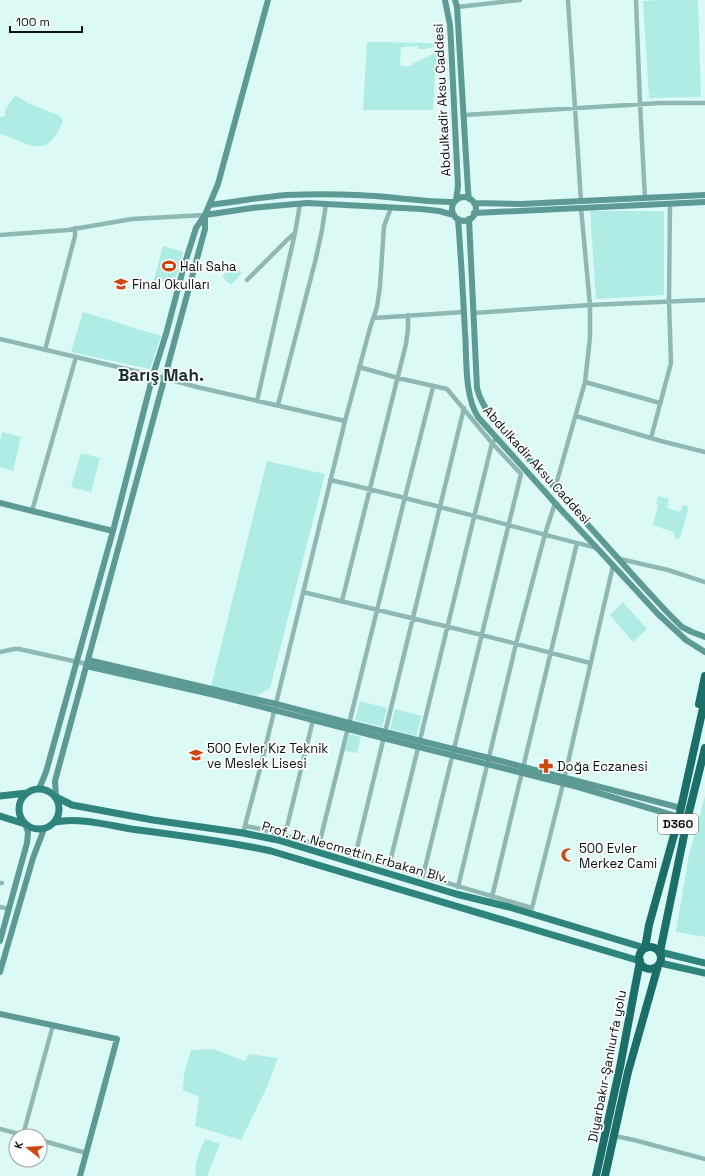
<svg xmlns="http://www.w3.org/2000/svg" width="705" height="1176" font-family="'Space Grotesk',sans-serif">
	<rect width="100%" height="100%" fill="#dbfaf6"/>
	<path fill="#aeece4" d="M659,0h39l3,97 -52,1 -6,-97z
		M367,42l70,1v3l-12,3h-7v-3l-17,1 -1,18 7,2 31,-16 -3,23 -2,36h-70z
		M16,96l14,8 28,11 3,2 2,4c-3,7 -6,13 -11,19 -14,16 -36,-3 -52,-6v-17l5,-1v-6l8,-12z
		M590,211h74v84l-68,4z
		M163,246l20,6 -9,33 -20,-5z
		M232,265l10,8 -11,12 -9,-8z
		M83,312l78,24 -11,33 -79,-17z
		M2,432l19,5 -8,34 -13,-4v-25z
		M81,453l19,5 -9,34 -20,-5z
		M267,461l58,13 -55,214 -13,8 -46,-10z
		M658,496l11,3 -2,9 13,4 3,-7 4,1 1,4 -6,22 -2,6 -2,1 -3,-1 -1,-6 -21,-7 5,-20 -2,-1z
		M623,602l24,27 -14,13 -23,-27z
		M360,701l27,7 -5,19 -27,-7z
		M395,709l27,7 -6,20 -26,-7z
		M349,734l12,3 -4,16 -12,-2z
		M705,796v141l-29,-5 13,-77z
		M213,1049l32,12 4,-7 29,4 -11,29 -26,53 -46,-14 4,-29 -16,-7 1,-17 7,-23z
		M205,1139l15,5 -13,32h-11c-2,-13 4,-26 9,-37z"/>
	<g fill="none" stroke-linecap="round" stroke-linejoin="round">
		<path stroke="#90b8b2" stroke-width="4.5" d="M568,0l13,201
			M636,0l4,104 5,94
			M457,7l63,-7
			M463,115l198,-12h44
			M0,235l68,-5 64,-11 73,-4
			M247,280l40,-40 8,-7
			M473,313l117,-8 -9,-97
			M374,318l90,-6
			M0,339l164,39 33,9 148,34
			M45,350l30,-114v-8
			M359,367l39,11 49,11 45,54 29,31 -98,402
			M585,382l75,21
			M257,401l38,-168 5,-29
			M278,405l38,-147 6,-28 4,-26
			M576,416l85,25 44,11
			M651,438l20,-75 -2,-62 1,-97
			M330,480c90,20 178,46 267,68
			M555,488l30,-106 5,-45v-32l115,-5
			M32,511l44,-154
			M620,559l48,11 37,12
			M303,592l179,43 108,28
			M342,601l64,-257 2,-15v-14
			M0,652l14,-3h5l68,15
			M245,826l16,3 58,16 213,63 31,-124 50,-218
			M243,833l17,-64 85,-348 25,-93 7,-21 3,-21 4,-60 7,-18
			M285,835l28,-115
			M319,845l86,-348 28,-110
			M355,856l109,-448
			M389,866l31,-126 72,-297 2,-2
			M0,883h2
			M458,887l58,-243 29,-110 10,-31
			M492,897l85,-354
			M0,907l9,2
			M0,1129l27,7
			M23,1135l30,-110
			M615,1136l19,4 71,19
			M40,1140l46,13"/>
		<path stroke="#5c9a93" stroke-width="6" d="M445,0l5,25 1,18 7,143 -2,14
			M455,0l2,7 1,16 10,167 1,9
			M452 209a12 12 0 1 1 24 0a12 12 0 1 1-24 0Z
			M474,203l47,1 184,-9
			M209,205c26,-3 52,-8 78,-10 23,-1 47,-1 70,0 32,1 65,7 97,7
			M474,213l231,-11
			M205,215l47,-7 55,-5 114,6 18,2 15,4
			M458,219c3,37 5,75 7,113 2,26 -1,63 13,85l86,96 33,35 61,66 28,26 19,12
			M469,219l8,169c3,13 9,22 17,32l147,164 26,28 15,15 10,5 13,5
			M0,503l113,28
			M88,660l188,44 73,19 140,35 192,50
			M86,666l129,29 168,43 195,49 101,30
			M39,789l7,-17 67,-241 40,-156 13,-41 18,-68 12,-38 9,-13 13,-31 50,-184
			M56,797l-1,-16 150,-552v-14
			M0,941l27,-98 1,-11 -3,-8
			M0,972l33,-114 11,-29
			M0,1014l117,25 -37,137"/>
		<path stroke="#2f857d" stroke-width="7" d="M19 809a20 20 0 1 1 40 0a20 20 0 1 1-40 0Z
			M0,796l27,-3
			M56,797l16,8 81,15 90,13 35,7 178,54 53,13 136,41
			M0,816l25,8
			M55,822c23,-5 53,3 76,7 47,6 94,12 140,22l369,110
			M660,952l45,11
			M660,963l45,10"/>
		<path stroke="#1c6f68" stroke-width="8" d="M699,704l6,-28
			M639 958a11 11 0 1 1 22 0a11 11 0 1 1-22 0Z
			M645,948l4,-23 30,-108 26,-118
			M660,952l28,-136 17,-68
			M596,1176l24,-109 20,-106
			M605,1176l23,-104 30,-106"/>
	</g>
	<defs>
		<symbol id="stadium-bare" viewBox="-9 -9 18 18"><path d="M0-5a6.5 5 0 1 0 0 10a6.5 5 0 1 0 0-10ZM-3.5-1.8h7v3.6h-7Z" fill="#ce4710" stroke="#fff" stroke-width="2.5" paint-order="stroke"/></symbol>
		<symbol id="school-bare" viewBox="-9 -9 18 18"><path d="M0-5L7-2L0 1L-7-2ZM-4 1L0 2.5L4 1V4Q0 6-4 4Z" fill="#ce4710" stroke="#fff" stroke-width="2.5" paint-order="stroke"/></symbol>
		<symbol id="pharmacy-bare" viewBox="-9 -9 18 18"><path d="M-2-6h4v4h4v4h-4v4h-4v-4h-4v-4h4Z" fill="#ce4710" stroke="#fff" stroke-width="2.5" paint-order="stroke"/></symbol>
		<symbol id="mosque-bare" viewBox="-9 -9 18 18"><path d="M3.5-4.9A6 6 0 1 0 3.5 4.9A5 5 0 1 1 3.5-4.9Z" fill="#ce4710" stroke="#fff" stroke-width="2.5" paint-order="stroke"/></symbol>
	</defs>
	<g fill-rule="evenodd">
		<use href="#stadium-bare" x="159" y="256" width="20" height="20"/>
		<use href="#school-bare" x="111" y="274" width="20" height="20"/>
		<use href="#school-bare" x="186" y="745" width="20" height="20"/>
		<use href="#pharmacy-bare" x="536" y="756" width="20" height="20"/>
		<use href="#mosque-bare" x="558" y="845" width="20" height="20"/>
	</g>
	<g text-anchor="middle" dominant-baseline="central" stroke-width="3.5" stroke-linejoin="round" paint-order="stroke">
		<rect fill="#fff" stroke="#515958" stroke-width="1" x="658" y="814" width="40" height="20" rx="3"/>
		<g font-size="12" font-weight="bold" fill="#071210">
			<text x="678" y="824">D360</text>
		</g>
		<g font-size="13" fill="#071210" stroke="#fff">
			<text transform="translate(442 100) rotate(-93)">Abdulkadir Aksu Caddesi</text>
			<text transform="translate(537 465) rotate(48)">Abdulkadir Aksu Caddesi</text>
			<text transform="translate(355 852) rotate(16)">Prof. Dr. Necmettin Erbakan Blv.</text>
			<text transform="translate(607 1066) rotate(-79)">Diyarbakır-Şanlıurfa yolu</text>
		</g>
		<g font-size="13" fill="#071210" stroke="#fff" text-anchor="start">
			<text x="180" y="266">Halı Saha</text>
			<text x="132" y="284">Final Okulları</text>
			<text x="207" y="748">500 Evler Kız Teknik<tspan x="207" dy="15">ve Meslek Lisesi</tspan></text>
			<text x="557" y="766">Doğa Eczanesi</text>
			<text x="579" y="848">500 Evler<tspan x="579" dy="15">Merkez Cami</tspan></text>
		</g>
		<g font-size="17" font-weight="bold" fill="#152f2c" stroke="#fff">
			<text x="161" y="375">Barış Mah.</text>
		</g>
	</g>
	<g transform="translate(28 1148) rotate(287)"><circle r="19" fill="#ffffff" stroke="#9ca09f"/>
	<path d="M0-3L7 15L0 10L-7 15Z" fill="#ce4710"/>
	<text y="-6" font-size="11" font-weight="bold" text-anchor="middle" fill="#071210">K</text>
	</g>
	<path d="M10 26v6h72v-6" fill="none" stroke="#071210" stroke-width="2"/>
	<text x="16" y="26" font-size="12" fill="#071210" stroke="#ffffff" stroke-width="3" paint-order="stroke">100 m</text>
</svg>
